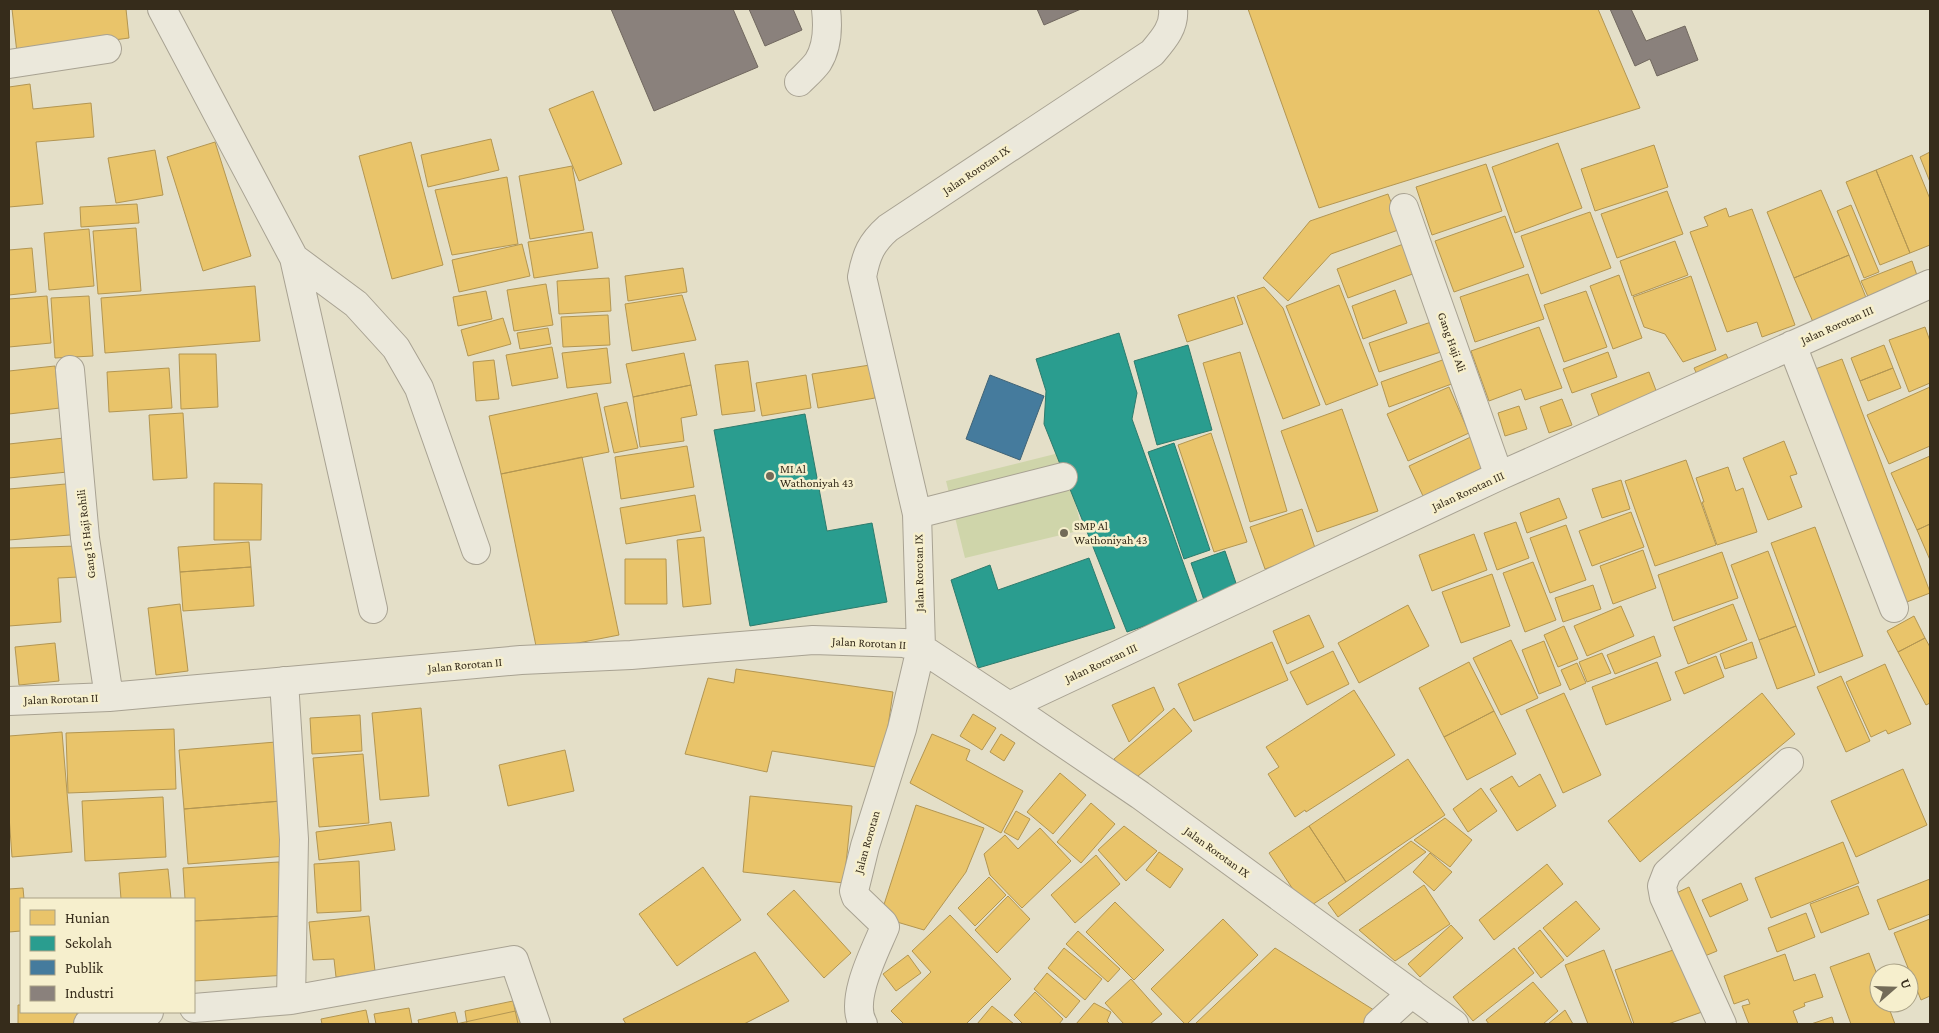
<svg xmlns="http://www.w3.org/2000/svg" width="1939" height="1033" font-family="'Crimson Pro',serif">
	<rect width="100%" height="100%" fill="#e4dfc8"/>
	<path fill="#cfd5aa" d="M1063,452l19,78 -117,28 -19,-77z"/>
	<path fill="#e9c46a" stroke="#b39652" d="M12,9h114l3,29 -112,15z
		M1248,9h350l42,99 -321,100z
		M30,84l3,25 58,-6 3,34 -58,5 7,62 -34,3v-120z
		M593,91l29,73 -43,17 -30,-72z
		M491,139l8,31 -71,17 -7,-32z
		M215,142l36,114 -48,15 -36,-114z
		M411,142l32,123 -51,14 -33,-123z
		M1558,143l24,65 -67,25 -23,-66z
		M1654,145l14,42 -73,24 -14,-42z
		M155,150l8,45 -47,8 -8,-45z
		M1930,152v30l-10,-25z
		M1912,155l18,44v46l-20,8 -34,-83z
		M1486,164l16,47 -70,24 -16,-48z
		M572,166l12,64 -54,9 -11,-63z
		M1876,170l34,83 -30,12 -34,-83z
		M507,177l11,67 -66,11 -17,-65z
		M1821,190l28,65 -55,23 -27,-66z
		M1667,191l16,43 -66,24 -16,-44z
		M1388,194l13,35 -70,25 -43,47 -25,-23 47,-57z
		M137,204l2,19 -58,4 -1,-20z
		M1851,205l28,67 -15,6 -27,-67z
		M1726,208l3,9 23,-8 43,116 -33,12 -5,-15 -30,10 -37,-100 18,-6 -4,-9z
		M1590,212l21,56 -70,26 -20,-58z
		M1505,216l19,51 -70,25 -19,-51z
		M136,228l5,63 -43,3 -5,-63z
		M89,229l5,57 -45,4 -5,-57z
		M592,232l6,36 -64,10 -6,-36z
		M1675,241l13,34 -56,21 -12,-35z
		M1406,243l12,29 -70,26 -11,-29z
		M522,244l8,32 -71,16 -7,-32z
		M32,248l4,44 -27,3v-45z
		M1849,255l18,45 -54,22 -19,-44z
		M1912,261l7,20 -49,20 -9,-20z
		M683,268l4,24 -59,9 -3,-25z
		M1528,274l16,45 -69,23 -15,-45z
		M1619,275l23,63 -29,11 -23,-63z
		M1691,276l25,74 -33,12 -18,-28 -21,-7 -11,-30z
		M609,278l2,33 -52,3 -2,-33z
		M546,284l7,41 -39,6 -7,-41z
		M1339,285l39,100 -52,20 -40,-99z
		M255,286l5,55 -155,12 -4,-55z
		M1264,287l19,21 37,97 -37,14 -46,-123z
		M1395,290l12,33 -44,16 -11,-33z
		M486,291l6,28 -34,7 -5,-29z
		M1586,291l21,56 -43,15 -20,-57z
		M682,295l14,45 -64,11 -7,-47z
		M47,296l4,47 -42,4v-48z
		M89,296l4,60 -38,2 -4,-60z
		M1234,297l9,27 -56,18 -9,-27z
		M608,315l2,30 -47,2 -2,-30z
		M503,318l8,26 -43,12 -7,-26z
		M1437,320l10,30 -68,22 -10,-29z
		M1539,327l23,61 -37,12 -4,-11 -32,12 -18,-50z
		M1925,327l5,14v42l-21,9 -20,-52z
		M548,328l3,16 -31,5 -3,-16z
		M1884,345l9,23 -33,13 -9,-23z
		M552,347l6,31 -46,8 -6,-31z
		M607,348l4,35 -44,5 -5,-35z
		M1240,352l47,159 -37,11 -47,-159z
		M1608,352l9,25 -45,16 -9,-24z
		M684,353l7,32 -58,12 -7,-33z
		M179,354h37l2,53 -37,2z
		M1726,354l7,15 -32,14 -7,-15z
		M1448,358l9,24 -68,25 -8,-25z
		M1842,359l88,233v1l-31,12 -89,-234z
		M494,360l5,39 -23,2 -3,-39z
		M748,361l7,50 -33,4 -7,-50z
		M870,365l5,33 -57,10 -6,-34z
		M55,366l5,42 -51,6v-43z
		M169,368l3,40 -63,4 -2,-40z
		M1893,368l8,20 -33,13 -8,-20z
		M1649,372l8,21 -58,23 -8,-22z
		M806,375l5,33 -49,8 -6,-33z
		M691,385l6,30 -16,3 3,23 -44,6 -7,-50z
		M1449,387l20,46 -61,28 -21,-47z
		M1930,387v59l-41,18 -22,-49z
		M597,393l12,59 -108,22 -12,-58z
		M1562,399l10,26 -23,8 -9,-26z
		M627,402l11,46 -24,5 -10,-46z
		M1519,406l8,23 -22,7 -7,-23z
		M1342,409l36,102 -61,21 -36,-101z
		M183,413l4,65 -34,2 -4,-65z
		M1211,433l36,109 -33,10 -36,-107z
		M1475,435l13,30 -65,31 -14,-30z
		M73,437l4,34 -68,7v-34z
		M1784,441l13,33 -7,2 12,31 -34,13 -25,-62z
		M687,446l7,41 -73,12 -6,-42z
		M1930,456v68l-13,6 -26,-57z
		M582,457l37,178 -82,16 -36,-177z
		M1686,460l30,85 -61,21 -30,-85z
		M1728,467l8,24 7,-3 14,44 -40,13 -15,-43h2l-8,-24z
		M1621,480l9,29 -28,9 -10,-29z
		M77,483l5,51 -73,6v-51z
		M214,483l48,1 -1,56h-47z
		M695,495l6,36 -75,13 -6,-36z
		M1559,498l8,20 -40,15 -7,-20z
		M1302,509l14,42 -51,18 -15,-42z
		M1631,512l13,35 -52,19 -13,-35z
		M1516,522l13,36 -32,12 -13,-37z
		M1930,524v36l-13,-30z
		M1566,525l20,55 -36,13 -20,-55z
		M1815,527l48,129 -44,17 -48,-130z
		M1474,534l13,36 -55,21 -13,-36z
		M704,537l7,67 -28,3 -6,-67z
		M249,542l2,25 -71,5 -2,-25z
		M78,546l1,31 -21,1 3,44 -52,4v-78z
		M1643,550l13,38 -43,16 -13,-38z
		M1768,551l28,75 -37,14 -28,-75z
		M1722,552l16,46 -65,23 -15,-46z
		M625,559h41l1,45h-42z
		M1533,562l23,58 -31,12 -22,-59z
		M251,567l3,39 -71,5 -3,-39z
		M1492,574l18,52 -49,17 -19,-51z
		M1593,585l8,24 -38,13 -8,-24z
		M180,604l8,67 -32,4 -8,-67z
		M1733,604l14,36 -59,24 -14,-37z
		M1408,605l21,41 -70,37 -21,-40z
		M1621,606l13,30 -47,20 -13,-30z
		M1309,615l15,32 -37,17 -14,-33z
		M1914,616l11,22 -27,14 -11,-21z
		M1564,626l14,33 -20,8 -14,-32z
		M1796,626l19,49 -38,14 -18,-49z
		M1654,636l7,20 -46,18 -8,-19z
		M1925,638l5,9v56l-4,2 -28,-53z
		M1511,640l27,58 -37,17 -28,-57z
		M1544,641l17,44 -22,9 -17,-44z
		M1272,642l16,38 -94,41 -16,-37z
		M1752,642l5,16 -32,11 -5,-15z
		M55,643l4,38 -40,4 -4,-38z
		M1333,651l16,33 -42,21 -17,-33z
		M1602,653l9,20 -24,9 -8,-20z
		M1716,656l8,21 -40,17 -9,-22z
		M1469,662l25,49 -50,26 -25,-49z
		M1657,662l14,38 -65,25 -14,-38z
		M1577,663l9,20 -16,7 -9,-20z
		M1885,664l26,60 -23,10 -2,-4 -15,7 -25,-55z
		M736,669l157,23 -11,76 -110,-17 -5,21 -82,-18 23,-76 26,5z
		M1841,676l29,65 -24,11 -29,-65z
		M1154,687l10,23 -35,32 -17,-37z
		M1354,690l41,65 -89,57 -1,-2 -10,7 -27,-43 11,-7 -13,-20z
		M1564,693l37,82 -38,18 -37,-83z
		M1762,693l33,41 -155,128 -32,-41z
		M421,708l8,88 -49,4 -8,-87z
		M1174,708l18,23 -60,50 -18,-22z
		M1494,711l22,43 -49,26 -23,-43z
		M973,714l23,14 -14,22 -22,-14z
		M360,715l2,36 -50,3 -2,-36z
		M174,729l2,60 -108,4 -2,-60z
		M62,732l10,120 -60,5 -3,-41v-80z
		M932,734l38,16 -4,10 57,31 -22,42 -91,-50z
		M1001,734l14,9 -11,18 -14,-9z
		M276,742l5,59 -97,8 -5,-59z
		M565,750l9,41 -66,15 -9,-41z
		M363,754l6,69 -50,4 -6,-69z
		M1408,759l37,56 -99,67 -37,-56z
		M1903,769l24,56 -71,32 -25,-56z
		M1060,773l26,22 -33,39 -26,-22z
		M1540,774l16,32 -39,25 -27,-42 22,-13 7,11z
		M1481,788l16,23 -29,21 -15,-23z
		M750,796l102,10 -8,77 -101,-11z
		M163,797l3,60 -81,4 -3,-60z
		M281,801l5,55 -98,8 -4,-55z
		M1091,803l24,21 -34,39 -24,-21z
		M916,805l68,23 -18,44 -42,58 -44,-13z
		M1016,811l14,8 -12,21 -14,-8z
		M1445,818l27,22 -22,27 -36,-27z
		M391,822l4,28 -76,10 -3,-28z
		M1124,826l33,25 -31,30 -28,-31z
		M1309,826l37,56 -40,27 -37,-56z
		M1040,828l31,33 -49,47 -32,-33 -6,-21 21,-19 13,14z
		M1411,841l15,11 -88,65 -10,-14z
		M1843,842l16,41 -88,35 -16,-40z
		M1159,852l24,17 -13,19 -24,-18z
		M1430,853l22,19 -18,19 -21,-19z
		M1096,855l24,29 -45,39 -24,-28z
		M359,861l2,50 -44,2 -3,-49z
		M279,862l4,54 -89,5v-22h-9l-2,-31z
		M1547,864l16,20 -69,56 -15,-20z
		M703,867l38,53 -64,46 -38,-52z
		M168,869l3,30h-50l-2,-26z
		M989,877l17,18 -31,31 -17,-18z
		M1930,879v35l-41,16 -12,-30z
		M1741,883l7,17 -38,17 -8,-17z
		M1424,885l26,39 -55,37 -36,-31z
		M1858,886l11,28 -48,19 -11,-29z
		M1689,887l28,64 -22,9 -27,-63z
		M23,888l1,11h-3v32l-12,1v-43z
		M794,890l57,63 -27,25 -57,-64z
		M1008,896l22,23 -33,34 -22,-23z
		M1576,901l24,28 -33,28 -24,-29z
		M1115,902l49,48 -30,30 -48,-48z
		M1806,913l9,24 -38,15 -9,-24z
		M950,915l61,64 -45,45h-62l-13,-13 40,-39 -19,-21z
		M283,916l4,59 -93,6v-60z
		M369,916l6,55 -39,6 -2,-18 -21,1 -4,-38z
		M1223,919l35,36 -71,69h-2l-34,-35z
		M1930,919v77l-9,4 -27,-67z
		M1451,925l12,13 -43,39 -12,-13z
		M1540,930l24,30 -23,18 -23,-30z
		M1078,931l42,38 -12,13 -42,-38z
		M1064,948l38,31 -17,21 -37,-32z
		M1275,948l110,69 -8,7h-182z
		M1514,948l20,25 -61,48 -20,-24z
		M1679,948l23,64 -34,12h-34l-19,-54z
		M1604,950l28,74h-44l-23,-59z
		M755,952l34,49 -45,23h-118l-3,-5z
		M1869,953l10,27v23h8l8,21h-44l-21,-57z
		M1785,954l9,27 21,-7 8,23 -19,6 1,3 -12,5 5,13h-49l-7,-18 8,-2 -2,-5 -14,5 -10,-28z
		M908,955l13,18 -25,18 -13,-17z
		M1047,973l33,28 -14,17 -32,-29z
		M1131,979l31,35 -12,10h-26l-19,-21z
		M1533,982l25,29 -15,13h-54l-3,-4z
		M1035,992l28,27 -4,5h-36l-9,-9z
		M513,1001l5,23h-51l-2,-13z
		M1094,1003l17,9 -4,9 3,3h-34z
		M18,1005h3v7h56v12h-59z
		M992,1006l22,18h-37z
		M409,1008l3,16h-36l-2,-10z
		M366,1010l3,14h-47l-1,-5z
		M520,1010l3,14h-67z
		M1565,1010l8,14h-25z
		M455,1012l3,12h-39l-1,-4z
		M1832,1017l2,7h-23z"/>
	<path fill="#2a9d8f" stroke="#2e7b6c" d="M1119,333l18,60 -5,26 67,188 -72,25 -83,-208 2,-33 -10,-32z
		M1188,345l24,85 -55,15 -23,-84z
		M805,414l22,117 45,-8 15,79 -137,24 -36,-196z
		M1174,443l36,107 -26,9 -36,-107z
		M1225,551l14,41 -34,11 -14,-40z
		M1089,558l26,70 -137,40 -27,-88 39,-15 8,25z"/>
	<path fill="#457b9d" stroke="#406376" d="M990,375l54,21 -24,64 -54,-21z"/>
	<path fill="#8a817c" stroke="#71685f" d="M611,9h122l25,58 -104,44z
		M749,9h44l9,21 -37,16z
		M1037,9h44l-37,16z
		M1610,9h21l15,32 39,-15 13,34 -41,16 -7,-17 -15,7z"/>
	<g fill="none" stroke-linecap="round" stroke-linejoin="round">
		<defs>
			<path id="minor" d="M162,9l132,249 79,351
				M9,64l98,-15
				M799,82c6,-6 14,-13 19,-20 10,-16 10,-36 8,-53
				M1404,208l95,268
				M294,258l62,46 40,44 23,40 57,162
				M1792,345l102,263
				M70,370l15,168 24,159
				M917,514l146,-37
				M284,681l10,158 -3,161
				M9,701l100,-4 412,-37 110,-5 182,-15 91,3 17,5 88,58 131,89 314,229
				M1009,706l490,-230 431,-192
				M194,1008l97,-8 223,-40 22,64
				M88,1024c9,-12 45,-11 61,-12
				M863,1024c-14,-24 12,-73 22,-97l-2,-4 -27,-26 -2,-6 11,-45 37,-117 19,-81 -4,-134 -55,-237c4,-22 9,-34 26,-49l264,-175c11,-13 23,-26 21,-44
				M1378,1024l34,-31
				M1722,1024l-58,-127 -2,-11 5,-13 122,-111"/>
		</defs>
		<use href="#minor" stroke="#a8a292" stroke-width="30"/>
		<use href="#minor" stroke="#ebe8db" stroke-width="28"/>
	</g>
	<g fill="#736b58" stroke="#f6efcd" stroke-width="2">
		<circle cx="770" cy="476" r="5"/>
		<circle cx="1064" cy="533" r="5"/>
	</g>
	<g text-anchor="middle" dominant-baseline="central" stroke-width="5" stroke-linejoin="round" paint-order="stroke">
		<g font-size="12" fill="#362c1b" stroke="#f6efcd">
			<text transform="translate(976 170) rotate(-34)">Jalan Rorotan IX</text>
			<text transform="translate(1837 325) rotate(-24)">Jalan Rorotan III</text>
			<text transform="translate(1452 342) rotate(70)">Gang Haji Ali</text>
			<text transform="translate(1468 491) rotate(-25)">Jalan Rorotan III</text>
			<text transform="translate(86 534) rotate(-97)">Gang 15 Haji Rohili</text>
			<text transform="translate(919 573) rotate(-91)">Jalan Rorotan IX</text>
			<text transform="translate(869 643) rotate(3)">Jalan Rorotan II</text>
			<text transform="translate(1101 663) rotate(-25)">Jalan Rorotan III</text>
			<text transform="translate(465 665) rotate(-5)">Jalan Rorotan II</text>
			<text transform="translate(61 699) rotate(-2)">Jalan Rorotan II</text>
			<text transform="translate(867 842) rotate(-74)">Jalan Rorotan</text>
			<text transform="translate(1217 852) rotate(36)">Jalan Rorotan IX</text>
		</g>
		<g font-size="12" fill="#362c1b" stroke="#f6efcd" text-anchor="start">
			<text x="780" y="469">MI Al<tspan x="780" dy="14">Wathoniyah 43</tspan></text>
			<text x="1074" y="526">SMP Al<tspan x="1074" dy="14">Wathoniyah 43</tspan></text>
		</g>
	</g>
	<rect width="1939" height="1033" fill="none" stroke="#362c1b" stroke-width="20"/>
	<rect x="20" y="898" width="175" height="115" fill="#f6efcd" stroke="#a9a186"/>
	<rect x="30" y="910" width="25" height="15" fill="#e9c46a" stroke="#a9a186"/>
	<text x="65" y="923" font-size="15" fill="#362c1b">Hunian</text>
	<rect x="30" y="936" width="25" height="15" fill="#2a9d8f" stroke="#a9a186"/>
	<text x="65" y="948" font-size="15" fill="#362c1b">Sekolah</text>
	<rect x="30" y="960" width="25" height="15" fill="#457b9d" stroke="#a9a186"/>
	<text x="65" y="973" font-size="15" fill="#362c1b">Publik</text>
	<rect x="30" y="986" width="25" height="15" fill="#8a817c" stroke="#a9a186"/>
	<text x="65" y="998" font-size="15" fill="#362c1b">Industri</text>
	<g transform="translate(1894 988) rotate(70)"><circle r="24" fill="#f6efcd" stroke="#a9a186"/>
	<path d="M0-4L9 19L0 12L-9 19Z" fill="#736b58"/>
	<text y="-8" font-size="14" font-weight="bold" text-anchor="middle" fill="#362c1b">U</text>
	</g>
</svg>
